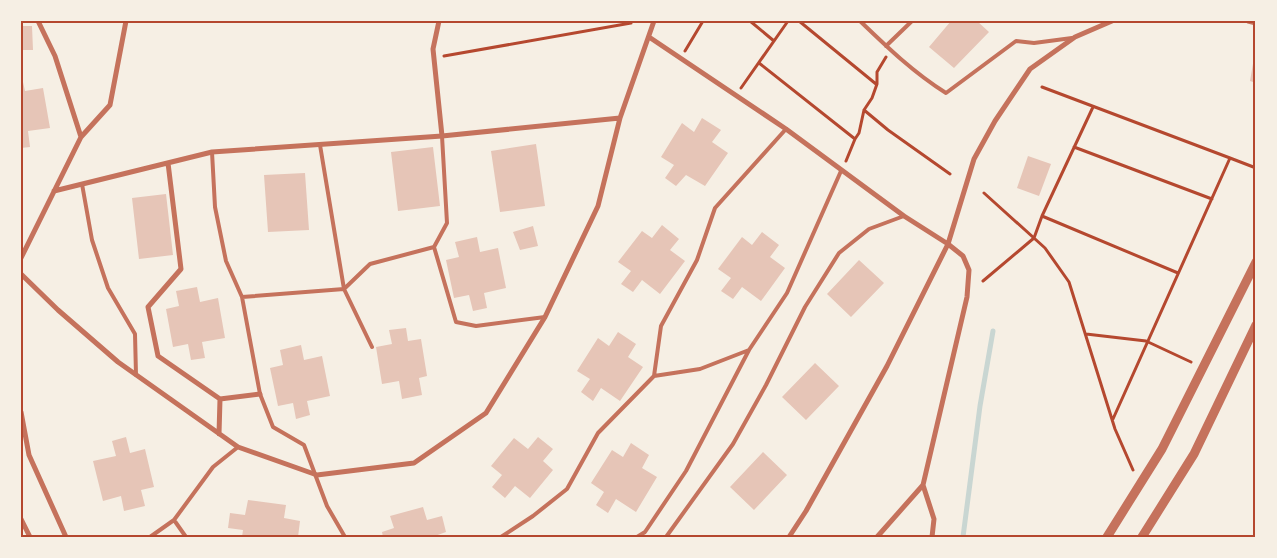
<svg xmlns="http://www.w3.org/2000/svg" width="1277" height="558" font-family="'DejaVu Sans',sans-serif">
	<rect width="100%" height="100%" fill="#f6efe4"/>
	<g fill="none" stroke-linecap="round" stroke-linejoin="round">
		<path stroke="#c9d6d2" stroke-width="5" d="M963,537l17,-131 13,-75"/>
	</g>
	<path fill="#e6c5b7" d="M951,21h26l12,11 -35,36 -25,-21z
		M21,26h11l1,24h-12z
		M1255,52h1v31l-6,-2z
		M21,73l4,18 18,-3 7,40 -22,3 2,16 -9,1z
		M702,118l19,12 -9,12 16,11 -23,33 -19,-11 -10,11 -11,-8 9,-13 -13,-8 21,-34 12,9z
		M536,144l9,62 -45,6 -9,-61z
		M433,147l7,59 -42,5 -7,-59z
		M1028,156l23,8 -12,32 -22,-8z
		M305,173l4,57 -41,2 -4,-57z
		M166,194l7,61 -34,4 -7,-61z
		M662,225l17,14 -9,11 15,11 -25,33 -18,-14 -9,12 -12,-8 10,-13 -13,-9 24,-31 10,7z
		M533,226l5,20 -18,4 -7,-18z
		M762,232l17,13 -9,12 15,11 -24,33 -19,-14 -9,12 -12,-8 10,-13 -13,-9 24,-32 10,8z
		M477,237l3,15 18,-4 8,40 -22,5 3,15 -14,3 -4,-16 -15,3 -8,-38 13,-3 -4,-15z
		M859,260l25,23 -33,34 -24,-23z
		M197,287l3,15 18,-4 7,40 -23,4 3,16 -14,2 -3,-16 -15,3 -7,-38 13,-3 -3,-15z
		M406,328l2,13 13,-2 6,37 -8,2 3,17 -20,4 -3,-18 -17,3 -6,-37 16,-3 -3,-14z
		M618,332l18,12 -8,13 15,10 -23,34 -19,-13 -8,13 -12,-9 9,-13 -13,-8 21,-33 11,8z
		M301,345l3,15 18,-4 8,40 -23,5 3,14 -14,4 -3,-16 -15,3 -8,-38 13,-3 -3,-15z
		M815,363l24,23 -33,34 -24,-23z
		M126,437l4,16 15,-4 9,38 -13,3 4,16 -21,5 -3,-15 -18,5 -10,-40 23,-5 -4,-15z
		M538,437l15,12 -10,12 10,9 -23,28 -15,-12 -10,12 -13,-11 10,-12 -11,-9 23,-28 14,11z
		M631,443l18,12 -7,13 15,9 -21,35 -20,-13 -8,14 -12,-8 8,-13 -13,-9 21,-33 11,7z
		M763,452l24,23 -33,35 -24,-23z
		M248,500l38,5 -2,13 16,3 -2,16h-56l1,-7 -15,-2 2,-15 15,2z
		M423,507l4,13 15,-4 4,16 -14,5h-49l-1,-5 12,-4 -4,-12z"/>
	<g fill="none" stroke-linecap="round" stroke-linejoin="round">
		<path stroke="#b5482f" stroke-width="3" d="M750,21l24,20
			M799,21l77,63
			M685,51l18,-30
			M444,56l187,-33
			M759,63l96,76
			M1042,87l188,71
			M741,88l47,-67
			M864,110l24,20 62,44
			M1074,147l138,52
			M846,161l9,-22 4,-6 5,-23 8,-12 5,-14v-12l9,-15
			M984,193l61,55 24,34 46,147 18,41
			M1042,216l136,57
			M983,281l51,-43 8,-22 51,-109
			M1086,334l60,7 45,21
			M1113,419l117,-261 26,10"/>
		<path stroke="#c5725c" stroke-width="4" d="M860,21c27,26 54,52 86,72l70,-52 18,2 38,-5
			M886,46l26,-25
			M320,145l24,144 26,-25 64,-17 13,-24 -5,-87
			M212,152l3,55 11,54 16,36 18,97 13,33 31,18 23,61 18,31
			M82,184l10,56 16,48 27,46 1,41
			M434,247l22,75 20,4 69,-9
			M242,297l102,-8 28,58
			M654,376l7,-50 36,-66 18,-52 71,-79
			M174,520l12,17
			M150,537l24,-17 39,-53 25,-20
			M501,537l32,-21 34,-27 31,-56 56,-57 46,-7 49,-19 38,-57 54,-122
			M637,537l8,-5 41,-61 63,-121
			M666,537l67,-93 33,-59 39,-78 34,-54 30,-24 35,-13"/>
		<path stroke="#c5725c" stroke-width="5" d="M38,21l17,35 26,81
			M439,21l-6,28 9,87
			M1248,21l8,2
			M649,37l137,92 118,87 44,28 15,12 6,14 -2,27 -44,188 -46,52
			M168,163l13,106 -33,38 10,49 62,43 -1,35
			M54,191l158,-39 230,-16 178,-18
			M21,258l60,-121 29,-32 16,-84
			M21,274l37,36 60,52 120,85 79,28 97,-12 72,-50 59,-96 53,-111 22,-88 34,-97
			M220,399l40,-5
			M21,412l8,43 37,82
			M923,485l11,34 -2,18
			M21,519l9,18
			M789,537l17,-26 81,-145 61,-122 26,-85 21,-38 35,-52 45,-32 37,-16"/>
		<path stroke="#c5725c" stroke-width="9" d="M1107,537l55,-88 94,-187
			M1142,537l52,-83 62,-129"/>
	</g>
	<rect width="1277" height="558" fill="none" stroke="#f6efe4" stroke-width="45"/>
	<rect x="22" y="22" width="1232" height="514" fill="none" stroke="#b5482f" stroke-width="2"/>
</svg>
